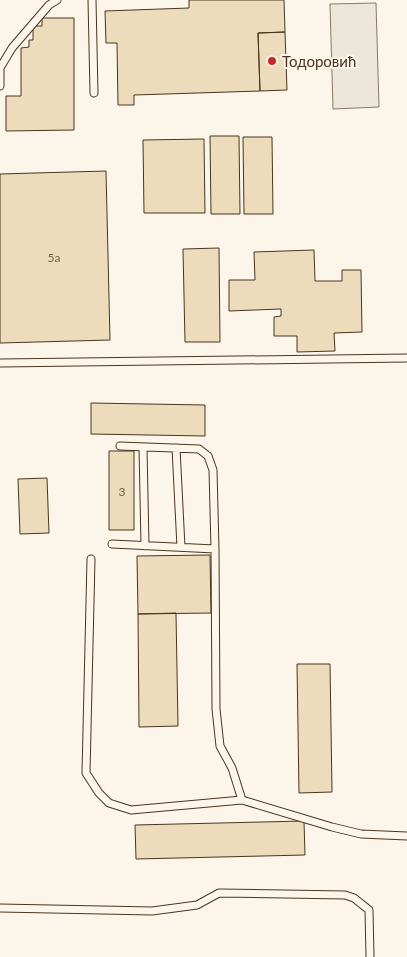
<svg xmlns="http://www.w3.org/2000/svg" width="407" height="957" font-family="Lato,sans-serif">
	<rect width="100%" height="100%" fill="#fbf6e9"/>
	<path fill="#ede7d9" stroke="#887966" d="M376,3l3,104 -46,2 -3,-105z"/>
	<path fill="#ecdcbc" stroke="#4a3520" d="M189,0h95l1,32 -27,1 2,58 -126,4v10h-16l-1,-62h-11l-1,-32 84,-3z
		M42,18h32v112l-68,1v-35h15v-48l8,-1v-7h4v-14h9z
		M285,32l2,58 -27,1 -2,-58z
		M210,136h29l1,78h-29z
		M243,137h29l1,77h-29z
		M204,139l1,74h-61l-1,-73z
		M106,171l4,169 -110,3v-169z
		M219,248l1,94h-35l-2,-93z
		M314,250l1,31h27v-11h19l1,62 -28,1 1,18 -38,1v-16h-23v-19l7,-1v-7l-52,2v-31h26l-1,-28z
		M91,403l114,2v31l-114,-2z
		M109,451h25v79h-25z
		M47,478l2,55 -29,1 -2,-55z
		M210,555l1,58 -73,1 -1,-58z
		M176,613l2,113 -39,1 -1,-113z
		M297,664h33l2,128 -33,1z
		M304,821l1,34 -169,4 -1,-34z"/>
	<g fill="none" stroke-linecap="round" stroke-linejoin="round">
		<defs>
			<path id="service" d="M92,0l2,93
				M0,86v-18l12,-20 37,-43 8,-5
				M0,363l407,-5
				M120,446l79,3 9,7 5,14 2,79 1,160 4,37 12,22 10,32 90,27 29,7 46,2
				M143,447l2,99
				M176,448l5,99
				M112,544l103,5
				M91,559l-5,214 13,20 10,10 22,7 111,-10
				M0,908l152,3 45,-6 22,-12 126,2 9,3 15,12 1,47"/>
		</defs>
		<use href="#service" stroke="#4a3520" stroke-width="9"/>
		<use href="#service" stroke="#fbf6e9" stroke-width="7"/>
	</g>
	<circle fill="#c62828" stroke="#fbf6e9" stroke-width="2" cx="272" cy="61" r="5"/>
	<g text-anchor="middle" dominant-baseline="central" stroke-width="4" stroke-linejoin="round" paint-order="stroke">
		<g font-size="12" fill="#725f47">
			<text x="54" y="257">5a</text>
			<text x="122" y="491">3</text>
		</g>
		<g font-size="15" fill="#4a3520" stroke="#fbf6e9" text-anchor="start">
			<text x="282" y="61">Тодоровић</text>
		</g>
	</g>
</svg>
